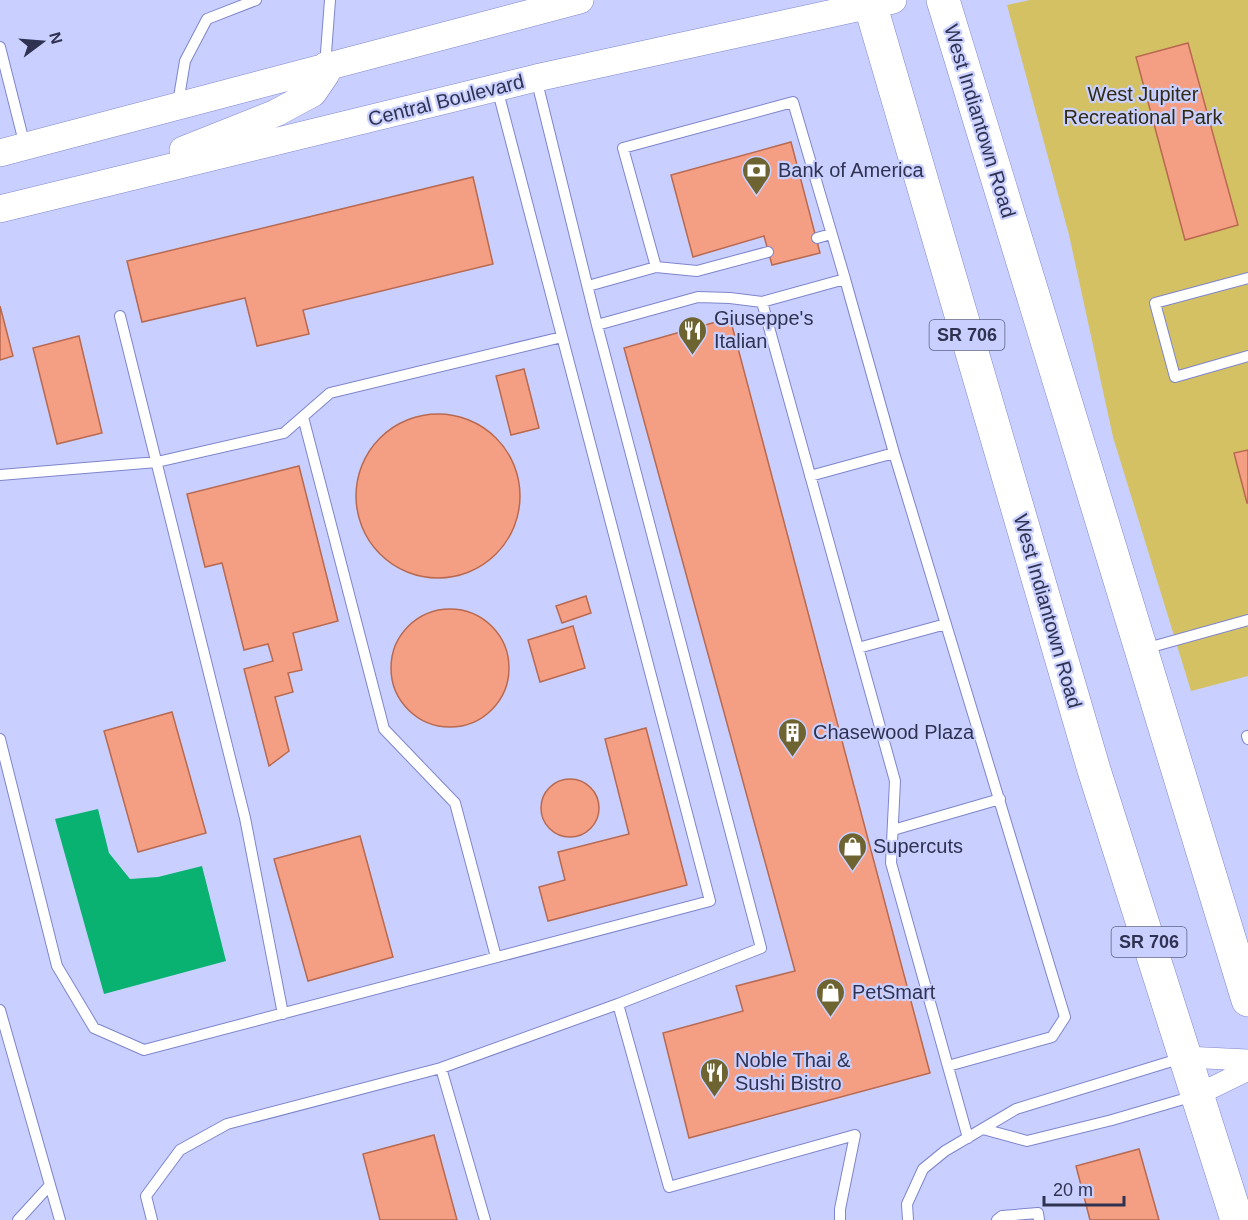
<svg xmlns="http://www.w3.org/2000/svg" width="1248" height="1220" font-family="Helvetica,sans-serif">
	<rect width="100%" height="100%" fill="#c9d0ff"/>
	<path fill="#d4c163" d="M1030,0h218v676l-57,15 -78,-254 -44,-202 -62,-230z"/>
	<path fill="#0ab271" d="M98,809l11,44 21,26 28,-2 44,-11 24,95 -122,33 -49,-175z"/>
	<path fill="#f49f84" stroke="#b86950" stroke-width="1.5" d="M1188,43l50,182 -53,15 -49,-183z
		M791,142l29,111 -48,12 -8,-29 -71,21 -22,-82z
		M473,177l20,87 -190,46 6,24 -52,12 -12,-48 -103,24 -15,-61z
		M0,306l13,50 -13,4z
		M730,318l200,755 -241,65 -26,-105 80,-22 -7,-25 59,-15 -171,-623z
		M79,336l23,97 -45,11 -24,-96z
		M524,369l15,59 -28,7 -15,-59z
		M356 496a82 82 0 1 1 164 0a82 82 0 1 1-164 0Z
		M1248,450v53h-1l-13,-50z
		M299,466l39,155 -45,12 9,37 -14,3 5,19 -18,5 14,54 -20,15 -25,-97 29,-8 -5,-17 -24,6 -22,-87 -17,4 -18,-73z
		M586,596l5,17 -29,10 -6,-17z
		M391 668a59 59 0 1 1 118 0a59 59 0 1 1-118 0Z
		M573,626l12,42 -45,14 -12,-42z
		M172,712l34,121 -68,19 -34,-121z
		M646,728l41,157 -139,36 -9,-34 26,-7 -7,-28 71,-18 -24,-95z
		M541 808a29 29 0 1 1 58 0a29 29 0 1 1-58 0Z
		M360,836l33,121 -85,24 -34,-122z
		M434,1135l23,85h-77l-17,-66z
		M1139,1149l20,71h-69l-14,-54z"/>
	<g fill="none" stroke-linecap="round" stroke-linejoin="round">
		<defs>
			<path id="service" d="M0,47l25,99
				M325,66l5,-66
				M536,78l61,247 164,623 -143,56 51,183 186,-52 -15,74v11
				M178,103l7,-42 22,-42 49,-19
				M817,238l14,-4
				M656,267l41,4 71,-19
				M1248,278l-93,25 20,74 73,-21
				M588,286l68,-19 -33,-119 170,-46 52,177
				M762,302l83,-23 49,174 171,564 -13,20 -104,29
				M120,316l125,502 38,196
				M597,325l101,-28 32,1 32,4 133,479 -4,82 77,275
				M303,417l81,312 71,74 41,154
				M0,475l157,-13 127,-29 46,-40 232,-56
				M810,476l84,-23
				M858,648l88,-24
				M1144,649l104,-29
				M1247,736l1,3
				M0,739l57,227 37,62 50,22 566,-149 -213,-813
				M893,830l107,-31
				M0,1010l60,210
				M441,1068l44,152
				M983,1129l44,12 85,-21 82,-24
				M18,1220l32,-35
				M152,1220l-6,-24 34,-46 47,-26 214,-56 177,-64
				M908,1220l-1,-16 16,-35 22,-18 71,-42 166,-51
				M997,1220l5,-4 36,-3 1,7"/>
			<path id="minor" d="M1185,1057l63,3
				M1197,1095l51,-25"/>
			<path id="tertiary" d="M183,150l93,-37 37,-20 13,-19 -1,-8
				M0,153l580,-153
				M0,209l536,-131 357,-78"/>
			<path id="primary" d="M869,0l225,770 143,450
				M943,0l305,1000"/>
		</defs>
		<use href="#service" stroke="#7e85cd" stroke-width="12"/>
		<use href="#minor" stroke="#7e85cd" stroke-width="22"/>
		<use href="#tertiary" stroke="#7e85cd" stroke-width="28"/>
		<use href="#primary" stroke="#7e85cd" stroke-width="34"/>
		<use href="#service" stroke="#fff" stroke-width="10"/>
		<use href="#minor" stroke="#fff" stroke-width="21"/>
		<use href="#tertiary" stroke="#fff" stroke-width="27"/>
		<use href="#primary" stroke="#fff" stroke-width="33"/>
	</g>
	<defs>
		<symbol id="bank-pin" viewBox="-11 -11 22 30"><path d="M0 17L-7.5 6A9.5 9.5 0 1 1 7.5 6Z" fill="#6e6431" stroke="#c9d0ff"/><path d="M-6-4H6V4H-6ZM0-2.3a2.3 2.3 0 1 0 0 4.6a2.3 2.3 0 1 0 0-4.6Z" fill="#fff"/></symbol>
		<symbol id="restaurant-pin" viewBox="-11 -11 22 30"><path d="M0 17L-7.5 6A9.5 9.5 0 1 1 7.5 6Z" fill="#6e6431" stroke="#c9d0ff"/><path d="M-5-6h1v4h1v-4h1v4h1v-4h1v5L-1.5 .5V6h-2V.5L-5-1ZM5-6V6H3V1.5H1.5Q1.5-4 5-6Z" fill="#fff"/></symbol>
		<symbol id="building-pin" viewBox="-11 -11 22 30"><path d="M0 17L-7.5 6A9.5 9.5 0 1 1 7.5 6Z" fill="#6e6431" stroke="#c9d0ff"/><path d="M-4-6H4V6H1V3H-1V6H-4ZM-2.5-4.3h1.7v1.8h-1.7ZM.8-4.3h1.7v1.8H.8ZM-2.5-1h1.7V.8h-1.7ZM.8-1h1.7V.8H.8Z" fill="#fff"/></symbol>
		<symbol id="shop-pin" viewBox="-11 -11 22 30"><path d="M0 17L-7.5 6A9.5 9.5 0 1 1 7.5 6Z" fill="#6e6431" stroke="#c9d0ff"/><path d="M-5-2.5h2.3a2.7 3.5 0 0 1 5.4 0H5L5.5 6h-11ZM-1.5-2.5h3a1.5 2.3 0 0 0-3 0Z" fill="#fff"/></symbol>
	</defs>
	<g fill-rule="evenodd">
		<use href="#bank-pin" x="740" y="154" width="33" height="45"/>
		<use href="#restaurant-pin" x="676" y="314" width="33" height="45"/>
		<use href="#building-pin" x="776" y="716" width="33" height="45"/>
		<use href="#shop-pin" x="836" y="830" width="33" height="45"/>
		<use href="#shop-pin" x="814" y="976" width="33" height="45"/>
		<use href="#restaurant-pin" x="698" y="1056" width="33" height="45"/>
	</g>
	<g text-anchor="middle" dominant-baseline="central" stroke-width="4.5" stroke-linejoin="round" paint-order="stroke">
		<g fill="#c9d0ff" stroke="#5d6185" stroke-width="1.5">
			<rect x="929.5" y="320" width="75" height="30" rx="4.5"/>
			<rect x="1111.5" y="927" width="75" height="30" rx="4.5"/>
		</g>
		<g font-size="18" font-weight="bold" fill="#2f3251">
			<text x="967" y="335">SR 706</text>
			<text x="1149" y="942">SR 706</text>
		</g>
		<g font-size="20" fill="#2f2a14" stroke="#c9d0ff">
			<text x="1143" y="94">West Jupiter<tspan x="1143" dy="23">Recreational Park</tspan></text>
		</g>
		<g font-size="20" fill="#2f3251" stroke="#c9d0ff">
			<text transform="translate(446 100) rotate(-14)">Central Boulevard</text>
			<text transform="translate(980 121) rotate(73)">West Indiantown Road</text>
			<text transform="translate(1048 611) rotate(74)">West Indiantown Road</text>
		</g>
		<g font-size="20" fill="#2f3251" stroke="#c9d0ff" text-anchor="start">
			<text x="778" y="170">Bank of America</text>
			<text x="714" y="318">Giuseppe's<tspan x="714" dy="23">Italian</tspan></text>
			<text x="813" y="732">Chasewood Plaza</text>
			<text x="873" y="846">Supercuts</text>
			<text x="852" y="992">PetSmart</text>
			<text x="735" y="1060">Noble Thai &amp;<tspan x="735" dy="23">Sushi Bistro</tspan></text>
		</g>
	</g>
	<g transform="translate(42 42) rotate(74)" stroke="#c9d0ff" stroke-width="4.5" paint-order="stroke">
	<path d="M0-4.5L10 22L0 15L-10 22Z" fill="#2f3251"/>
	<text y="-9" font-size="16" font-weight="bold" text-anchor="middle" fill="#2f3251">N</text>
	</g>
	<path d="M1044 1196v9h80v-9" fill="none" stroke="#2f3251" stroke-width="3"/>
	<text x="1053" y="1196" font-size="18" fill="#2f3251" stroke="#c9d0ff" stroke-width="4.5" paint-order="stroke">20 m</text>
</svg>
